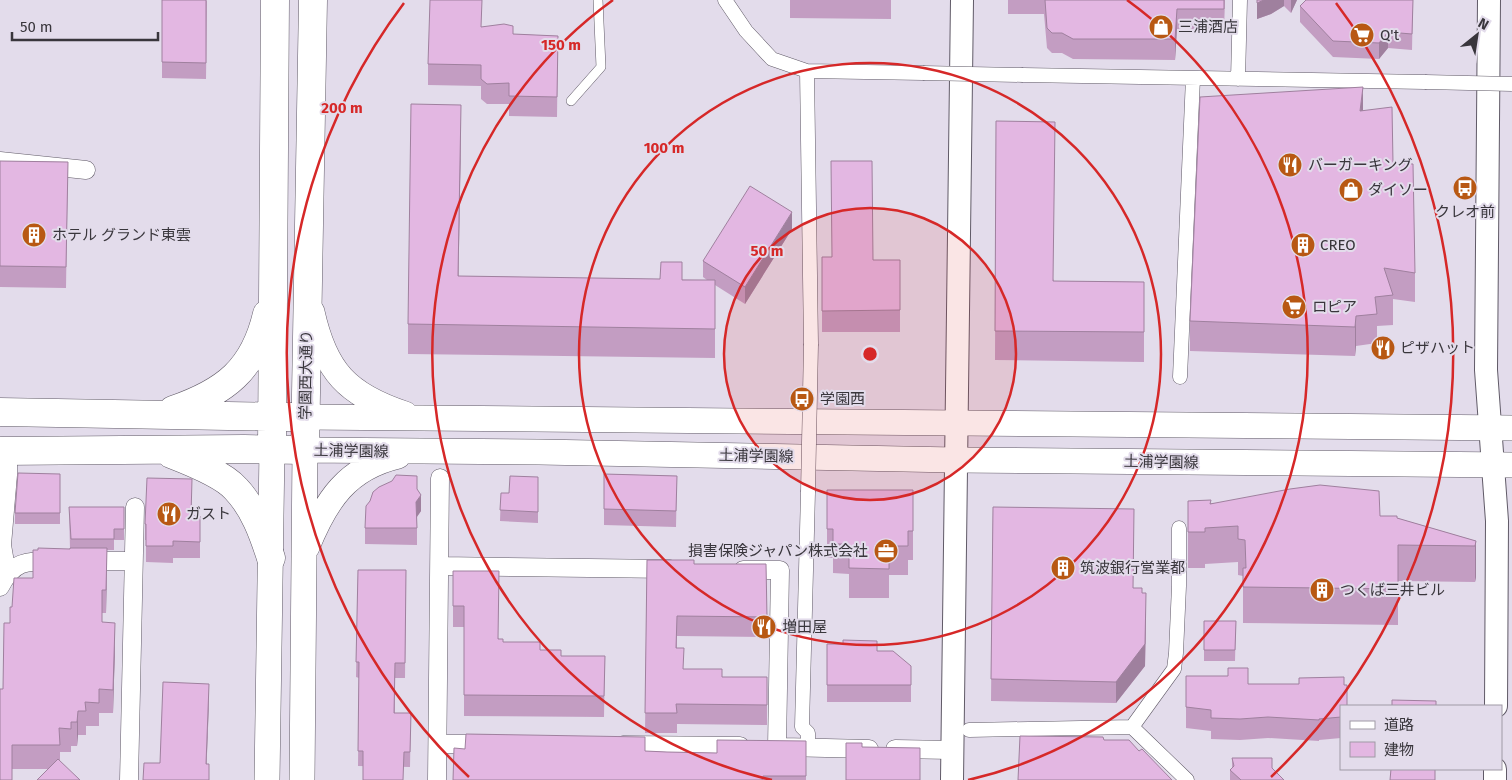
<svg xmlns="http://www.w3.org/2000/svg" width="1512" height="780" font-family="'Fira Sans','Noto Sans JP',sans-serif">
	<rect width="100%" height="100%" fill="#e3dceb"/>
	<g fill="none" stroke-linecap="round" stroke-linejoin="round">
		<defs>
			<path id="service" d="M571,101l30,-34 -3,-67"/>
			<path id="pedestrian" d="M725,0l21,31 26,28 35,12 4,273
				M807,71l116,2
				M1023,75l402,7
				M1238,79l2,-79
				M1180,377l13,-299
				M1132,727l55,53
				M969,730l163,-3 42,-58 2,-16 3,-67v-58
				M808,748v-15l-6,-6 6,-235"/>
			<path id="minor" d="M0,161l86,9
				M84,561h49
				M441,566l229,3
				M743,570h37l-3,177
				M7,574l-5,-29 6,-70v-24
				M0,587c14,-27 27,-26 55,-26
				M438,744h52
				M623,745l117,1
				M783,747l86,2
				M895,749l57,1
				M129,780l6,-273
				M437,780l3,-302"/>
			<path id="tertiary" d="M1489,0l-3,370 11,151 -1,185
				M952,780l10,-780
				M1495,780v-11"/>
			<path id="secondary" d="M312,312c13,59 35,83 93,102
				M305,417l1207,11
				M307,547c19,-47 40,-79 91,-91
				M267,780l5,-331
				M302,780l3,-330 234,2 416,8 557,5"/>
			<path id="trunk" d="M173,410c52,-18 81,-40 94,-96
				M0,412l291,5
				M272,449l3,-449
				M0,451l244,-2 61,1 8,-450
				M171,454c18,7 52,20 65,35 18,19 27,44 35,69"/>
		</defs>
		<use href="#service" stroke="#605a67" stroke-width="10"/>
		<use href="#pedestrian" stroke="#605a67" stroke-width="15"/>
		<use href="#minor" stroke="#605a67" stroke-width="19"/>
		<use href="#tertiary" stroke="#605a67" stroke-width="24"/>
		<use href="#secondary" stroke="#605a67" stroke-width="26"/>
		<use href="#trunk" stroke="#605a67" stroke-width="29"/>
		<use href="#service" stroke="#fff" stroke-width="9"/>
		<use href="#pedestrian" stroke="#fff" stroke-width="14"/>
		<use href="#minor" stroke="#fff" stroke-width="18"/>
		<use href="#tertiary" stroke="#fff" stroke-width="22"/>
		<use href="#secondary" stroke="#fff" stroke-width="25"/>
		<use href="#trunk" stroke="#fff" stroke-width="28"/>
		<defs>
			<path id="pedestrian-bridge" d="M923,73l100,2
				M1425,82l87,2
				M808,492l3,-148"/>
		</defs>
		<use href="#pedestrian-bridge" stroke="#605a67" stroke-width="15" stroke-linecap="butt"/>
		<use href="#pedestrian-bridge" stroke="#fff" stroke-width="14"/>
	</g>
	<path fill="#c39dc2" d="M207,0l-1,79 -44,-1v-16z
		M790,0h101v19l-101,-1z
		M1008,0h217l-1,30 -47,-1 -2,31 -102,-1 -11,-6h-10l-5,-5 -3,-34h-36z
		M1257,0h40l-6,13 -7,-7 -13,8 -14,5z
		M1413,0l-1,50 -24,-2 -9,11 -46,-2 -33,-35v-16z
		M482,27l31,7 45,2 -1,81 -48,-1v-12h-22l-6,-5v-13l-53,-1v-21z
		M1363,111l30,52 22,110v29l-22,-3v26l-16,1v17l-21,3 -1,10 -165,-5v-30z
		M996,121l58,160 90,1v80l-149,-2z
		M461,134l-3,142 249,4 -4,-3v-16l89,-32 -47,75 -30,-19v73l-307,-4v-30z
		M0,161l68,1 -2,126 -66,-1z
		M822,257l51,3h27v72h-78z
		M60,474v50h-45v-11z
		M604,474l73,2 -1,51 -72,-2z
		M538,477v46l-38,-2 1,-28h8z
		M417,489l4,22 -4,6v28l-52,-1v-16z
		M827,490h86v70h-5v15h-19v23h-40v-24l-16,-1v-15h-6z
		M1188,501l23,2 169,13 17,2 79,23v36l-1,5 -77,-1v44l-155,-2v-47l-5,-1v-13l-33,2v4h-17z
		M69,507h55v33h-10v10h-7l-1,63h-4v9l13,25 -2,66h-14v13h-13v9h-8l-1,11h-6v6h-11v8l-12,9h-36l-9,-80 7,-66 2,-16 21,-29 37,-29z
		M993,507l149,86 4,21 -1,52 -29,37 -125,-2z
		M191,516h9v42h-27v5l-27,-1v-22h-1v-16z
		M647,560l47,4h72l1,73 -90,-1v12l6,21 39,8h45v48l-90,-1v9h-32z
		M358,570h48l-1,108h-10v35h16l-1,54 -52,-1 1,-88 -3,-1z
		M453,571l46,68 4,3 37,8 21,6h44l-1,61 -140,-1v-89h-11z
		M1204,621h32l-1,40h-31z
		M827,644l50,7 34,15v36h-84z
		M1186,676l62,8 93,22v32l-22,2v1l-51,-3 -28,2 -29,-1v-8l-25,-3z
		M806,741v39h-353l192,-29 22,1 50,1z
		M1232,758l40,10 12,12h-54v-10l2,-1z"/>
	<path fill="#9f809e" d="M1264,0h20v6l-13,8 -14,5v-16z
		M1291,0h6l-6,13z
		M1177,9v20l-2,31v-21z
		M1388,32v16l-9,11v-16z
		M1363,87v30l-3,-6z
		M461,105v29l-3,171v-29z
		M792,212v17l-47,75v-17z
		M1356,316v30l-1,10v-29z
		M421,495v16l-5,7v-16z
		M1476,541v36l-1,5v-36z
		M107,548v24l-1,41v-23z
		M1146,614l-1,52 -29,37v-21z
		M115,623v24l-2,66v-23z
		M209,684v18l-3,78v-16z
		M78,711v24l-1,11v-24z"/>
	<path fill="#e3b7e2" stroke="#9f809e" d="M162,0h44v63l-44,-1z
		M430,0h52l-1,27 23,-3 9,2v8l45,2 -1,61 -48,-1v-13l-22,1 -6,-5v-14l-53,-1z
		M1045,0h179v9h-47l-2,30h-102l-11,-6h-10l-5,-5z
		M1257,0h7l-7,3z
		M1306,0h107l-1,34 -24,-2 -9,11 -46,-2 -33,-35z
		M1363,87l-3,24 32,-4 1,56 20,1 2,109 -31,-5 9,27 -18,2 2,17 -21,2 -1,11 -165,-6 10,-224z
		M411,104l50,1 -3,171 202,3 1,-17h21v18h33v49l-307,-5z
		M996,121l59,1 -2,159 91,1v50l-149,-1z
		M0,161l68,1 -2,105 -66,-1z
		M831,161h41l1,99h27v50l-78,1v-54h10z
		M750,186l42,26 -47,75 -42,-26z
		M18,473l42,1v39h-45z
		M604,474l73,2 -1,35 -72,-2z
		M396,475l21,1v13l4,6 -5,7 1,26h-52l1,-22 4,-5 3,-9 6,-5 13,-6z
		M510,476l28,1v35l-38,-2 1,-17h8z
		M147,478l45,1 -1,37h9v26l-27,-1v5h-27v-22h-1z
		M1320,485l59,6 1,25h17v2l79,23 -1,5 -77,-1v44l-155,-2v-19h3l-1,-28 -7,-1v-13l-33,2v4h-17v-31l23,-1 -1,4 80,-15z
		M827,490h86v41h-5v15h-19v23l-40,-1v-24h-16v-15h-6z
		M69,507h55v22h-10v10h-43z
		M993,507l141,2 -1,79h9v5h4l-1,51 -29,38 -125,-3z
		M38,548l32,1v-1h37l-1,42h-4v32l13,1 -2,67 -14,-1v14l-14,-1 1,9h-8l-1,11h-6v7l-12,-1 1,17h-48v35h-12v-91h3l1,-66h6v-16h2l2,-29h19v-28h5z
		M647,560h47v4h72l1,53 -90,-1 -1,32h8l-1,21h39v8h45v28l-91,-1 1,9h-32z
		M358,570h48l-1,93h-10l-1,50h17l-1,39h-6l-1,28h-40v-29h-5l1,-89h-3z
		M453,571h46l-1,68h5v3h37v8h21v6h44l-1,40 -140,-1v-89h-11z
		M1204,621h32l-1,29h-31z
		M843,640l34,1v10h16l18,15v19h-84v-41h16z
		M1228,668h20v16h51v-6l45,-1v8h3v21h-6v11l-22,2v1l-51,-3 -28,2 -29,-1v-8l-25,-3v-31h42z
		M163,682l46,2 -3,80h3v16h-66l1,-17h16z
		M1392,700l44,1v5h-44z
		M466,734l179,3v14l22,1 50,1v-13l89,1v35h-43l-1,4h-309l1,-32 11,1z
		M1020,736l83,1 1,3h25l10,11 3,-2 30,31h-154z
		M846,743h16v4l58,1v32h-74z
		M1232,758h40v10l12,12h-43l-11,-10 4,-4z
		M58,759l22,21h-43z
		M1391,769h44v11h-45z"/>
	<circle cx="870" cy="354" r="146" fill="#d62828" fill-opacity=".12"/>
	<g fill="none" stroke="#d62828" stroke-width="2.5">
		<circle cx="870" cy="354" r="146"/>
		<circle cx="870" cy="354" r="291"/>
		<path d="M772 780A437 437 0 0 1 613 0M1127 0A437 437 0 0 1 968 780"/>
		<path d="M469 777A583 583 0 0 1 404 3M1336 3A583 583 0 0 1 1271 777"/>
	</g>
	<defs>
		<symbol id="shop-disc" viewBox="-11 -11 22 22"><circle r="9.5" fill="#b85813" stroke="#e3dceb"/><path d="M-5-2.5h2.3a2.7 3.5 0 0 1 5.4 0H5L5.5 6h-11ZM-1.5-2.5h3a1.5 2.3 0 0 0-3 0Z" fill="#fff"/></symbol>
		<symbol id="supermarket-disc" viewBox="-11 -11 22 22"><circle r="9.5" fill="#b85813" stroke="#e3dceb"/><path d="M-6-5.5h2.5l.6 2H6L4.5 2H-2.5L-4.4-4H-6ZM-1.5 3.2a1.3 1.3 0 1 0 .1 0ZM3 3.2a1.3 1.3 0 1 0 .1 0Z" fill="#fff"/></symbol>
		<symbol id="restaurant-disc" viewBox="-11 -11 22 22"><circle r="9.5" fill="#b85813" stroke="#e3dceb"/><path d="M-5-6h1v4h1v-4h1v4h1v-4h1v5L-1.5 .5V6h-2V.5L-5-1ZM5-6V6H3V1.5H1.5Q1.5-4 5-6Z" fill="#fff"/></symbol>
		<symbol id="bus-disc" viewBox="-11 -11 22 22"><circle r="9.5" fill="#b85813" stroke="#e3dceb"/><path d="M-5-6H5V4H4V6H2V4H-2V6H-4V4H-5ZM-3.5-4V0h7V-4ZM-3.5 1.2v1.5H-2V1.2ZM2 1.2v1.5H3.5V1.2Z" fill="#fff"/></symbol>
		<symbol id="building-disc" viewBox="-11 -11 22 22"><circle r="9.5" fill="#b85813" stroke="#e3dceb"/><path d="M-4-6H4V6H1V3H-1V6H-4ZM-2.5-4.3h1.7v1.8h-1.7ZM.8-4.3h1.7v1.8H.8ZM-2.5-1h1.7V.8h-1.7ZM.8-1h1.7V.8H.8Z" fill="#fff"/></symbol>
		<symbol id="office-disc" viewBox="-11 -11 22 22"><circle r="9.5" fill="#b85813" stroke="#e3dceb"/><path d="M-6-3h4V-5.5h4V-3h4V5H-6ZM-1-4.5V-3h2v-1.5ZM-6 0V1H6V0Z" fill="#fff"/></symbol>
	</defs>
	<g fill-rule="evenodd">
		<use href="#shop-disc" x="1147" y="13" width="28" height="28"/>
		<use href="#supermarket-disc" x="1348" y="21" width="28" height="28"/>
		<use href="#restaurant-disc" x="1276" y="151" width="28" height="28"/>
		<use href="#bus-disc" x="1451" y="174" width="28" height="28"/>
		<use href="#shop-disc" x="1337" y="176" width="28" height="28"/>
		<use href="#building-disc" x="20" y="221" width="28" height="28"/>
		<use href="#building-disc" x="1289" y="231" width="28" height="28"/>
		<use href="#supermarket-disc" x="1280" y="293" width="28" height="28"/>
		<use href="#restaurant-disc" x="1369" y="334" width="28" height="28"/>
		<use href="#bus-disc" x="788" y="385" width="28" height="28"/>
		<use href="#restaurant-disc" x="155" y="500" width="28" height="28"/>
		<use href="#office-disc" x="872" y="537" width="28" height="28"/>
		<use href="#building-disc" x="1049" y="554" width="28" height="28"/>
		<use href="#building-disc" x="1308" y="576" width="28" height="28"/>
		<use href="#restaurant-disc" x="750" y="613" width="28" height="28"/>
	</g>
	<g text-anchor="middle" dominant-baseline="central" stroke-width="4" stroke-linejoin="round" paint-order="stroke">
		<g font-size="15" fill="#39363c" stroke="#e3dceb" text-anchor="start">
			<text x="1178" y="27">三浦酒店</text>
			<text x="1380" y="35">Q't</text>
			<text x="1308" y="165">バーガーキング</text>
			<text x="1368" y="190">ダイソー</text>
			<text x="1465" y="212" text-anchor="middle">クレオ前</text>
			<text x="52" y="235">ホテル グランド東雲</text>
			<text x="1320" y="245">CREO</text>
			<text x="1312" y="307">ロピア</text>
			<text x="1400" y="348">ピザハット</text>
			<text x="820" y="399">学園西</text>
			<text x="186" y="514">ガスト</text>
			<text x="868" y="551" text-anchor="end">損害保険ジャパン株式会社</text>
			<text x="1080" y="568">筑波銀行営業都</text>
			<text x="1340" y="590">つくば三井ビル</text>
			<text x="782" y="627">増田屋</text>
		</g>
		<g font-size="15" fill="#39363c" stroke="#e3dceb">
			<text transform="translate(306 375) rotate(-89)">学園西大通り</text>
			<text transform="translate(351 451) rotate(1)">土浦学園線</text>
			<text transform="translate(756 456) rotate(1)">土浦学園線</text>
			<text transform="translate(1161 462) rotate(1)">土浦学園線</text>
		</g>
	</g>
	<circle cx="870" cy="354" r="8" fill="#d62828" stroke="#e3dceb" stroke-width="2.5"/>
	<g font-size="15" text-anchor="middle" font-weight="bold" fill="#d62828" stroke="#e3dceb" stroke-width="4" stroke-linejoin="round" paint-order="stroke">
		<text x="561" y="50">150 m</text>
		<text x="342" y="113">200 m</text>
		<text x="664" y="153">100 m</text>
		<text x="767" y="256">50 m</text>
	</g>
	<rect x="1340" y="705" width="162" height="65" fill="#e3dceb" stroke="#9f9aa5"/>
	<rect x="1350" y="721" width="25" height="8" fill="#ffffff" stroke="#9f9aa5"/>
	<text x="1384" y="730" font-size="15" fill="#39363c">道路</text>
	<rect x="1350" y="742" width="25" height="15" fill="#e3b7e2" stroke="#9f9aa5"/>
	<text x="1384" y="755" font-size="15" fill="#39363c">建物</text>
	<g transform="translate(1477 35) rotate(30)" stroke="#e3dceb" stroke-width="4" paint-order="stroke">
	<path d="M0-4L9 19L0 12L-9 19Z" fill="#39363c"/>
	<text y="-8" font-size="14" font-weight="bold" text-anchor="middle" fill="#39363c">N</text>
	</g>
	<path d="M12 32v8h146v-8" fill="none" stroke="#39363c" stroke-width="2.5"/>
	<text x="20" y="32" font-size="15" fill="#39363c" stroke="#e3dceb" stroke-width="4" paint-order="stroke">50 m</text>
</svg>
